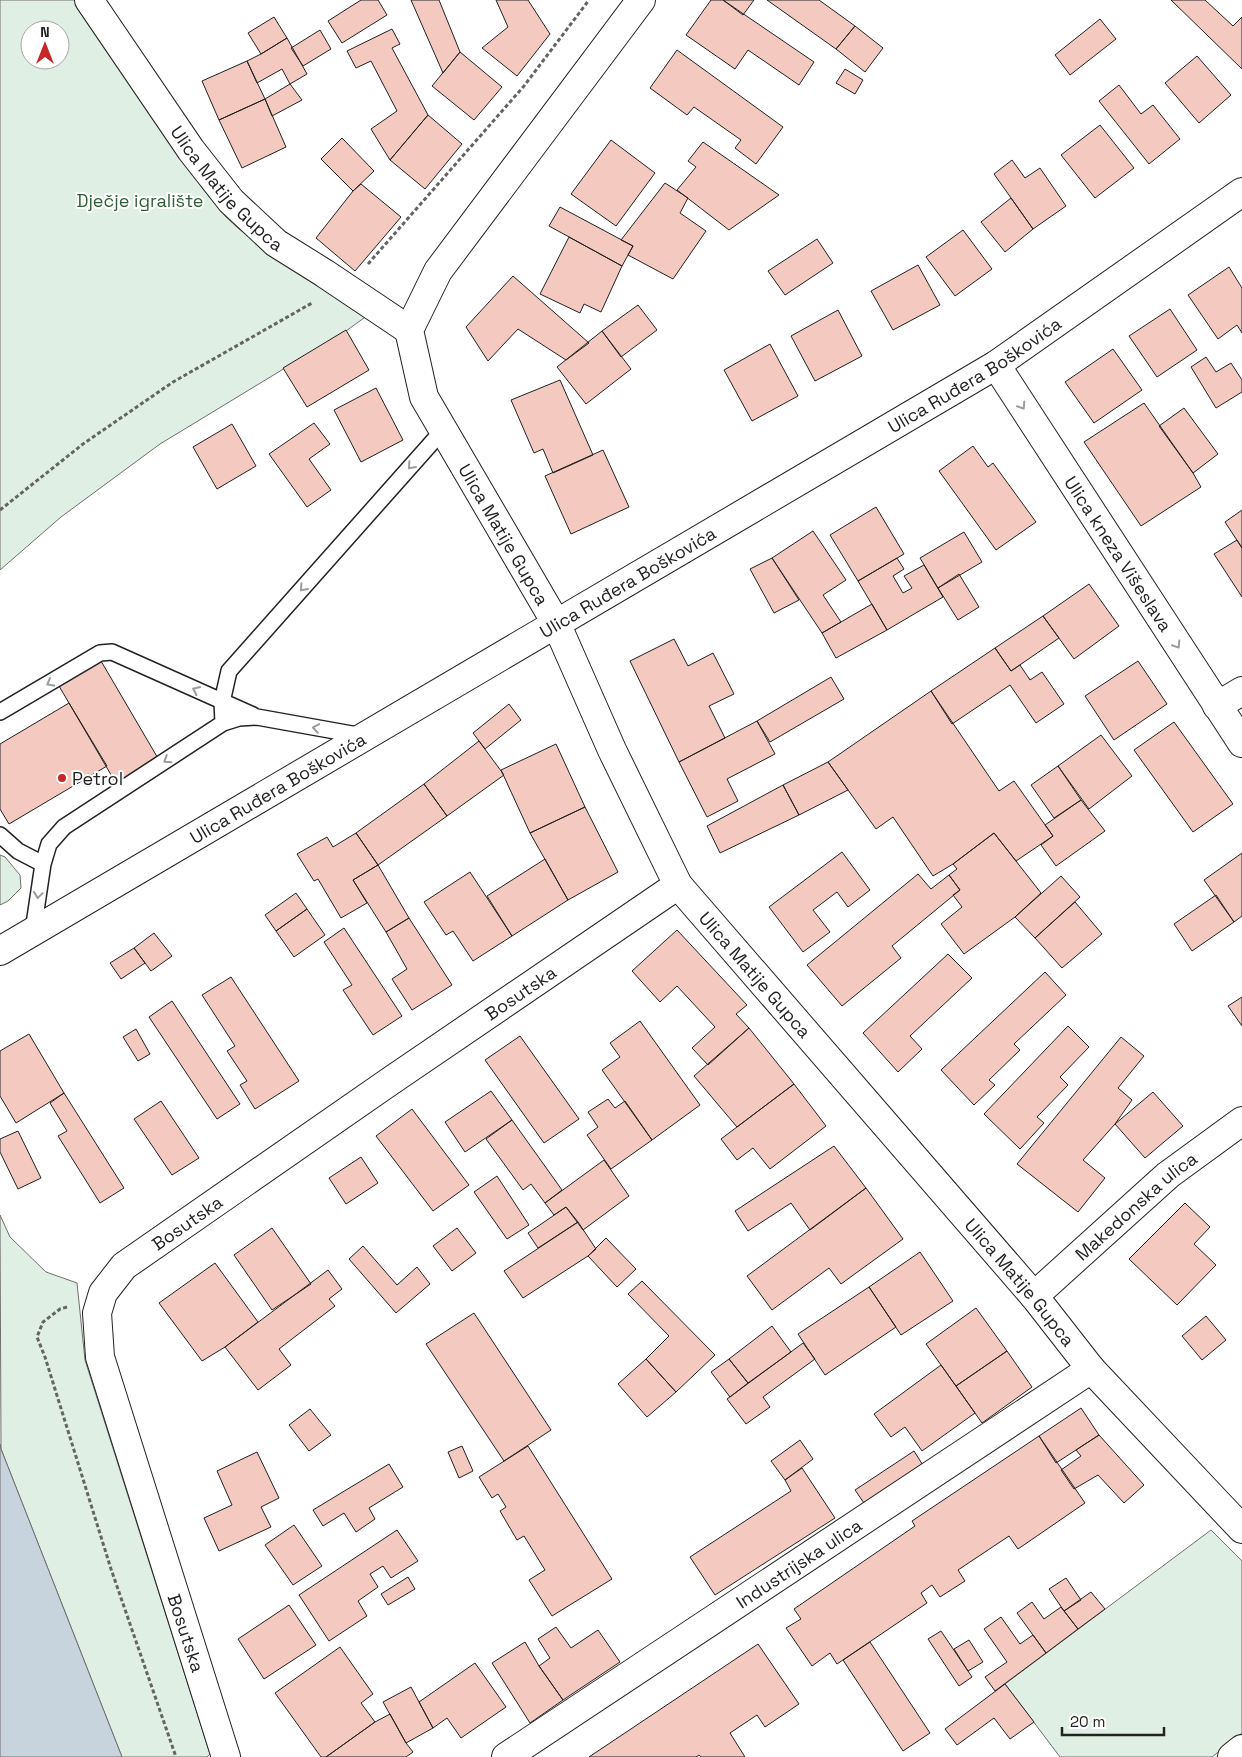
<svg xmlns="http://www.w3.org/2000/svg" width="1242" height="1757" font-family="'Space Grotesk',sans-serif">
	<rect width="100%" height="100%" fill="#fff"/>
	<path fill="#e0efe3" stroke="#6f6f6f" fill-rule="evenodd" d="M0,0h78l125,189 23,28 13,12 77,56 45,24 7,6 -22,16 -186,113 -99,73 -61,53zM30,30h30v30h-30z
		M0,855l5,2 15,18 1,13 -13,13 -8,4z
		M0,1215l10,22 36,35 31,11 8,77 125,394 -3,3h-85l-121,-308z
		M1211,1530l31,31v172l-30,24h-152l-55,-73z"/>
	<path fill="#c7d3dd" stroke="#6f6f6f" d="M0,1444l1,5 121,308h-122z"/>
	<path fill="#f3c9c0" stroke="#222" d="M361,0h17l9,15 -45,28 -14,-22z
		M411,0h28l21,52 -17,21z
		M496,0h32l22,34 -33,42 -35,-28 26,-21z
		M711,0h12l91,62 -15,23 -51,-35 -13,19 -49,-34z
		M723,0h31l-11,15z
		M767,0h52l36,26 -19,23z
		M1171,0h34l28,26 9,-9v52z
		M274,17l13,21 -26,16 -13,-21z
		M1100,19l16,20 -46,36 -15,-20z
		M855,26l28,22 -18,24 -29,-23z
		M392,29l8,15 -8,4 36,67 -38,45 -19,-31 26,-18 -26,-50 -15,7 -9,-17z
		M320,30l11,19 -28,17 -12,-18z
		M287,38l20,36 -17,10 -8,-15 -25,14 -10,-22 14,-7z
		M677,50l106,77 -27,37 -21,-16 6,-8 -47,-33 -7,8 -37,-27z
		M460,52l42,35 -28,33 -42,-34z
		M1197,56l34,39 -32,28 -34,-40z
		M247,61l18,38 -46,21 -17,-39z
		M845,69l18,11 -8,14 -19,-11z
		M290,84l12,16 -30,16 -7,-17z
		M1119,85l22,29 12,-9 27,34 -31,25 -50,-63z
		M265,99l21,48 -44,21 -23,-48z
		M428,115l34,29 -37,45 -35,-29z
		M1100,125l34,43 -39,30 -34,-43z
		M342,138l32,33 -21,20 -32,-32z
		M611,140l44,33 -39,53 -45,-32z
		M703,142l76,53 -50,35 -52,-40 19,-23 -8,-6z
		M1012,160l13,18 15,-10 26,38 -33,23 -39,-55z
		M665,183l23,15 -8,15 26,18 -33,48 -45,-24 5,-9 -12,-6z
		M361,184l40,33 -46,54 -39,-33 37,-47z
		M1011,198l22,31 -28,23 -24,-30z
		M560,207l73,39 -11,20 -73,-40z
		M963,230l29,39 -37,27 -29,-39z
		M569,237l53,29 -21,46 -17,-8 -4,9 -40,-19z
		M817,239l16,24 -48,32 -17,-24z
		M918,265l22,40 -47,25 -22,-39z
		M1229,267l13,21v45l-5,-8 -19,14 -30,-44z
		M513,276l76,67 -23,17 -48,-31 -30,32 -22,-34z
		M638,305l19,25 -36,27 -19,-26z
		M1170,309l27,41 -40,27 -28,-41z
		M838,310l24,46 -47,25 -24,-45z
		M346,330l23,40 -62,37 -24,-39z
		M602,331l29,38 -45,35 -29,-37z
		M770,344l28,52 -46,25 -28,-51z
		M1113,349l29,41 -48,33 -29,-41z
		M1206,357l10,15 15,-9 11,17v12l-26,16 -25,-41z
		M560,380l33,75 -40,18 -10,-24 -9,4 -23,-53z
		M376,388l27,52 -42,22 -27,-52z
		M1144,403l49,70 8,14 -60,39 -57,-84z
		M1184,408l34,46 -25,19 -34,-47z
		M314,423l16,21 -21,15 22,31 -24,17 -38,-53z
		M232,424l24,42 -39,23 -24,-42z
		M973,446l15,21 5,-4 43,59 -40,28 -57,-79z
		M603,450l26,57 -58,27 -26,-58z
		M876,507l28,47 -46,27 -28,-46z
		M1242,510v38l-17,-26z
		M813,531l33,49 -23,15 18,27 -19,11 -50,-75z
		M964,532l18,30 -44,26 -18,-30z
		M1237,540l5,8v49l-28,-43z
		M772,558l27,42 -25,13 -24,-44z
		M897,558l7,11 -11,7 10,17 9,-5 -8,-12 20,-11 19,32 -56,33 -29,-49z
		M959,574l20,33 -21,13 -20,-32z
		M1089,584l30,42 -45,33 -31,-43z
		M872,604l15,26 -51,28 -14,-25z
		M1043,616l16,22 -48,33 -16,-23z
		M674,639l14,27 25,-13 21,41 -25,12 16,32 -46,24 -49,-101z
		M995,648l16,23 9,-6 10,15 12,-8 22,32 -28,19 -26,-38 -58,39 -21,-33z
		M101,661l58,99 -42,25 -58,-99z
		M1138,661l29,43 -53,36 -29,-44z
		M831,677l13,22 -74,43 -13,-21z
		M931,691l68,100 15,-10 39,55 -37,25 -22,-28 -41,31 -20,12 -40,-59 -17,12 -48,-67z
		M69,703l38,63 -98,58 -9,-15v-65z
		M509,704l12,16 -36,29 -12,-16z
		M757,721l18,33 -48,25 11,22 -31,16 -28,-55z
		M1174,722l59,82 -40,28 -59,-82z
		M1101,735l31,41 -43,33 -31,-43z
		M479,741l25,34 -57,41 -23,-32z
		M556,744l29,63 -55,26 -29,-63z
		M828,762l20,28 -49,25 -16,-30z
		M1058,766l23,34 -27,18 -23,-33z
		M424,784l23,32 -69,49 -22,-32z
		M783,785l16,30 -79,38 -13,-27z
		M1081,800l24,31 -49,35 -15,-21 12,-9 -8,-11z
		M585,807l33,65 -50,28 -38,-67z
		M356,833l22,32 -25,15 14,23 -26,15 -23,-39 -4,2 -17,-27 30,-17 6,10z
		M994,833l47,60 -26,24 -51,37 -23,-30 21,-17 -9,-12 7,-5 -11,-15 8,-6 -4,-5z
		M842,852l28,38 -22,17 -11,-15 -24,18 17,22 -27,20 -34,-45z
		M1242,853v63l-8,6 -30,-42z
		M545,859l23,41 -56,36 -25,-40z
		M378,865l31,53 -23,14 -33,-52z
		M470,872l42,64 -39,25 -20,-30 -7,4 -22,-33z
		M918,874l13,15 18,-14 11,15 -68,56 9,12 -59,48 -35,-41z
		M1061,876l19,21 -45,41 -20,-21z
		M296,893l11,16 -31,22 -11,-16z
		M1216,895l18,27 -42,29 -18,-27z
		M1075,902l27,32 -40,34 -27,-30z
		M307,909l18,26 -31,22 -18,-26z
		M409,918l43,67 -40,25 -20,-31 15,-10 -21,-37z
		M344,928l58,88 -29,19 -30,-45 9,-5 -28,-43z
		M677,930l70,75 -11,9 13,14 -41,37 -16,-17 23,-21 -38,-41 -17,16 -28,-31z
		M154,933l18,23 -21,15 -17,-23z
		M134,948l11,15 -24,16 -11,-16z
		M948,954l24,24 -62,58 12,13 -24,23 -35,-39z
		M1045,972l21,23 -52,49 6,6 -31,30 6,5 -21,20 -33,-35z
		M231,977l68,104 -44,28 -15,-24 7,-4 -20,-30 8,-5 -33,-51z
		M1242,997v29l-14,-20z
		M172,1001l68,103 -23,15 -68,-102z
		M640,1021l60,84 -48,35 -50,-70 18,-13 -10,-14z
		M1068,1026l21,21 -29,30 8,8 -31,32 7,6 -24,26 -36,-35z
		M749,1028l45,56 -57,43 -43,-51z
		M136,1029l14,25 -12,7 -15,-24z
		M29,1034l35,59 -48,30 -16,-27v-45z
		M520,1036l59,83 -35,24 -59,-83z
		M1121,1037l23,19 -26,32 14,12 -17,24 -32,36 22,18 -27,34 -61,-48z
		M794,1084l32,42 -56,43 -17,-21 -16,12 -16,-21z
		M491,1091l21,29 -47,32 -20,-30z
		M1153,1092l30,34 -38,32 -30,-34z
		M64,1093l60,95 -24,15 -42,-67 9,-5 -17,-28z
		M608,1099l7,9 10,-7 27,39 -41,29 -24,-34 11,-8 -10,-15z
		M161,1101l38,57 -27,17 -38,-56z
		M412,1109l57,76 -36,26 -57,-75z
		M512,1120l50,70 -17,13 -14,-19 -8,6 -37,-51z
		M18,1131l23,47 -23,11 -18,-37v-13z
		M834,1146l32,42 -56,42 -19,-27 -43,28 -13,-20z
		M361,1157l17,26 -32,21 -17,-26z
		M604,1160l25,36 -46,34 -17,-23 -12,8 -9,-12z
		M497,1176l32,49 -22,14 -33,-47z
		M866,1188l37,51 -62,45 -12,-16 -57,42 -25,-34z
		M1185,1203l25,24 -16,17 22,21 -39,40 -48,-46z
		M566,1207l12,15 -40,26 -10,-15z
		M578,1222l18,27 -8,7 -65,42 -19,-27z
		M272,1228l39,56 -39,26 -38,-55z
		M457,1228l19,25 -24,18 -19,-25z
		M606,1238l30,31 -19,18 -29,-31z
		M363,1246l34,39 20,-18 13,17 -34,29 -47,-54z
		M920,1252l33,49 -52,34 -32,-48z
		M215,1263l43,59 -33,25 -23,14 -43,-58z
		M328,1270l14,19 -13,10 6,7 -56,43 12,16 -33,25 -33,-43z
		M642,1281l73,74 -39,37 -30,-33 23,-23 -41,-42z
		M869,1287l27,40 -71,48 -27,-41z
		M976,1308l31,43 -51,35 -30,-42z
		M474,1313l77,117 -47,31 -78,-117z
		M1206,1316l20,24 -24,20 -20,-24z
		M772,1326l19,26 -43,31 -19,-24z
		M803,1343l12,16 -52,38 7,10 -24,17 -19,-25z
		M1007,1351l25,36 -50,36 -26,-37z
		M646,1359l30,33 -29,25 -29,-33z
		M729,1359l19,24 -18,14 -19,-25z
		M941,1365l34,48 -53,38 -17,-24 -14,10 -17,-23z
		M1081,1408l18,27 -43,28 -17,-27z
		M310,1409l21,26 -22,16 -20,-26z
		M1099,1435l45,50 -20,18 -26,-28 -24,14 -13,-19 20,-14 -5,-6z
		M1039,1436l46,67 -67,46 -9,-13 -51,34 7,11 -25,16 -8,-12 -11,8 6,10 -90,61 -7,-11 -18,13 -26,-38 15,-9 -7,-10 121,-83 -3,-5z
		M800,1440l13,19 -28,21 -14,-19z
		M462,1446l11,25 -14,7 -11,-26z
		M528,1446l84,133 -60,37 -23,-36 16,-10 -21,-34 -7,4 -17,-29 6,-4 -8,-13 -6,4 -13,-21z
		M914,1451l10,16 -58,39 -11,-16z
		M257,1452l22,46 -18,9 10,20 -52,24 -15,-33 28,-13 -15,-34z
		M389,1464l14,23 -34,21 6,11 -19,13 -12,-19 -21,13 -10,-16z
		M802,1468l33,50 -120,77 -25,-38 101,-66 -6,-11z
		M294,1525l28,41 -29,19 -28,-40z
		M397,1530l21,31 -27,17 -8,-12 -13,8 8,13 -20,14 9,15 -38,25 -30,-46z
		M408,1577l7,12 -27,16 -7,-11z
		M1066,1578l15,22 -17,11 -15,-22z
		M1091,1592l14,17 -27,20 -14,-18z
		M1032,1602l12,17 17,-12 17,22 -32,24 -29,-40z
		M289,1605l27,40 -52,34 -26,-40z
		M1001,1617l19,27 13,-9 13,18 -51,38 -10,-14 22,-15 -23,-33z
		M556,1627l15,21 27,-18 22,32 -57,38 -24,-34 11,-8 -12,-19z
		M941,1631l31,46 -13,9 -31,-47z
		M969,1640l14,22 -15,9 -14,-22z
		M525,1642l14,24 24,34 -33,23 -38,-60z
		M870,1642l60,91 -27,18 -60,-91z
		M758,1644l41,60 -34,23 -8,-12 -27,18 15,24h-44l-2,-2 -3,2h-107z
		M340,1647l33,47 -12,9 14,19 -49,35h-5l-46,-64z
		M475,1663l31,44 -45,31 -14,-20 -14,10 -14,-26z
		M1005,1684l29,38 -24,17 -16,-21 -37,27 -12,-16z
		M411,1687l22,41 -27,15 -23,-41z
		M390,1714l16,29 7,9 -7,5h-80l49,-35z"/>
	<g fill="none" stroke-linecap="round" stroke-linejoin="round">
		<defs>
			<path id="service" d="M0,712l100,-59 12,-1 141,63
				M223,723l-1,-21 7,-31 214,-241
				M0,835l18,16 25,13
				M33,931l10,-67 6,-20 15,-17 159,-104 16,-5 18,-1 106,19"/>
			<g id="minor">
				<path id="s1" d="M89,0l102,150 40,51 45,42 48,30 85,57"/>
				<path id="s2" d="M641,0l-203,271 -29,59 15,67 132,226 56,127 66,135 356,411 57,73 151,160"/>
				<path id="s3" d="M996,365l246,378"/>
				<path d="M1217,706l25,-15"/>
				<path id="s4" d="M1034,1296l134,-121 74,-54"/>
				<path id="s5" d="M226,1757l-126,-400 -3,-44 6,-20 21,-27 265,-184 289,-197"/>
				<path id="s6" d="M506,1757l585,-388"/>
				<path d="M1232,1757l10,-8"/>
			</g>
			<g id="secondary">
				<path id="s7" d="M0,951l996,-586 246,-173"/>
			</g>
		</defs>
		<use href="#service" stroke="#222" stroke-width="18"/>
		<use href="#minor" stroke="#222" stroke-width="30"/>
		<use href="#secondary" stroke="#222" stroke-width="30"/>
		<path stroke="#646464" stroke-width="3" stroke-dasharray="4 2.5" stroke-linecap="butt" d="M368,264l156,-178 65,-86
			M0,510l83,-66 90,-62 139,-79
			M67,1307l-7,2 -17,13 -6,15 8,20 66,212 65,188"/>
		<use href="#service" stroke="#fff" stroke-width="15"/>
		<use href="#minor" stroke="#fff" stroke-width="28"/>
		<use href="#secondary" stroke="#fff" stroke-width="28"/>
	</g>
	<defs><path id="oneway-chevron" d="M-2-3.5L2.5 0L-2 3.5" fill="none" stroke-width="1.6" stroke-linecap="round" stroke-linejoin="round" transform="scale(1.25)"/></defs>
	<g stroke="#9c9c9c">
		<use href="#oneway-chevron" transform="translate(1022 406) rotate(57)"/>
		<use href="#oneway-chevron" transform="translate(411 466) rotate(132)"/>
		<use href="#oneway-chevron" transform="translate(303 588) rotate(132)"/>
		<use href="#oneway-chevron" transform="translate(1177 645) rotate(57)"/>
		<use href="#oneway-chevron" transform="translate(50 683) rotate(150)"/>
		<use href="#oneway-chevron" transform="translate(196 690) rotate(-156)"/>
		<use href="#oneway-chevron" transform="translate(316 728) rotate(-170)"/>
		<use href="#oneway-chevron" transform="translate(167 760) rotate(147)"/>
		<use href="#oneway-chevron" transform="translate(38 895) rotate(98)"/>
	</g>
	<circle fill="#c62828" stroke="#fff" stroke-width="2" cx="62" cy="778" r="5"/>
	<g text-anchor="middle" dominant-baseline="central" stroke-width="4" stroke-linejoin="round" paint-order="stroke">
		<g font-size="18" fill="#222" stroke="#fff">
			<text stroke="none"><textPath href="#s1" startOffset="234">Ulica Matije Gupca</textPath></text>
			<text stroke="none"><textPath href="#s7" startOffset="1132">Ulica Ruđera Boškovića</textPath></text>
			<text stroke="none"><textPath href="#s2" startOffset="632">Ulica Matije Gupca</textPath></text>
			<text stroke="none"><textPath href="#s3" startOffset="225">Ulica kneza Višeslava</textPath></text>
			<text stroke="none"><textPath href="#s7" startOffset="728">Ulica Ruđera Boškovića</textPath></text>
			<text stroke="none"><textPath href="#s7" startOffset="322">Ulica Ruđera Boškovića</textPath></text>
			<text stroke="none"><textPath href="#s2" startOffset="1142">Ulica Matije Gupca</textPath></text>
			<text stroke="none"><textPath href="#s5" startOffset="1000">Bosutska</textPath></text>
			<text stroke="none"><textPath href="#s4" startOffset="136">Makedonska ulica</textPath></text>
			<text stroke="none"><textPath href="#s5" startOffset="595">Bosutska</textPath></text>
			<text stroke="none"><textPath href="#s2" startOffset="1548">Ulica Matije Gupca</textPath></text>
			<text stroke="none"><textPath href="#s6" startOffset="351">Industrijska ulica</textPath></text>
			<text transform="translate(186 1633) rotate(72)">Bosutska</text>
		</g>
		<g font-size="18" fill="#2f5e38" stroke="#fff">
			<text x="140" y="200">Dječje igralište</text>
		</g>
		<g font-size="18" fill="#222" stroke="#fff" text-anchor="start">
			<text x="72" y="778">Petrol</text>
		</g>
	</g>
	<g transform="translate(45 45)"><circle r="24" fill="#ffffff" stroke="#a7a7a7"/>
	<path d="M0-4L9 19L0 12L-9 19Z" fill="#c62828"/>
	<text y="-8" font-size="14" font-weight="bold" text-anchor="middle" fill="#222222">N</text>
	</g>
	<path d="M1062 1727v8h102v-8" fill="none" stroke="#222222" stroke-width="2.5"/>
	<text x="1070" y="1727" font-size="15" fill="#222222" stroke="#ffffff" stroke-width="4" paint-order="stroke">20 m</text>
</svg>
